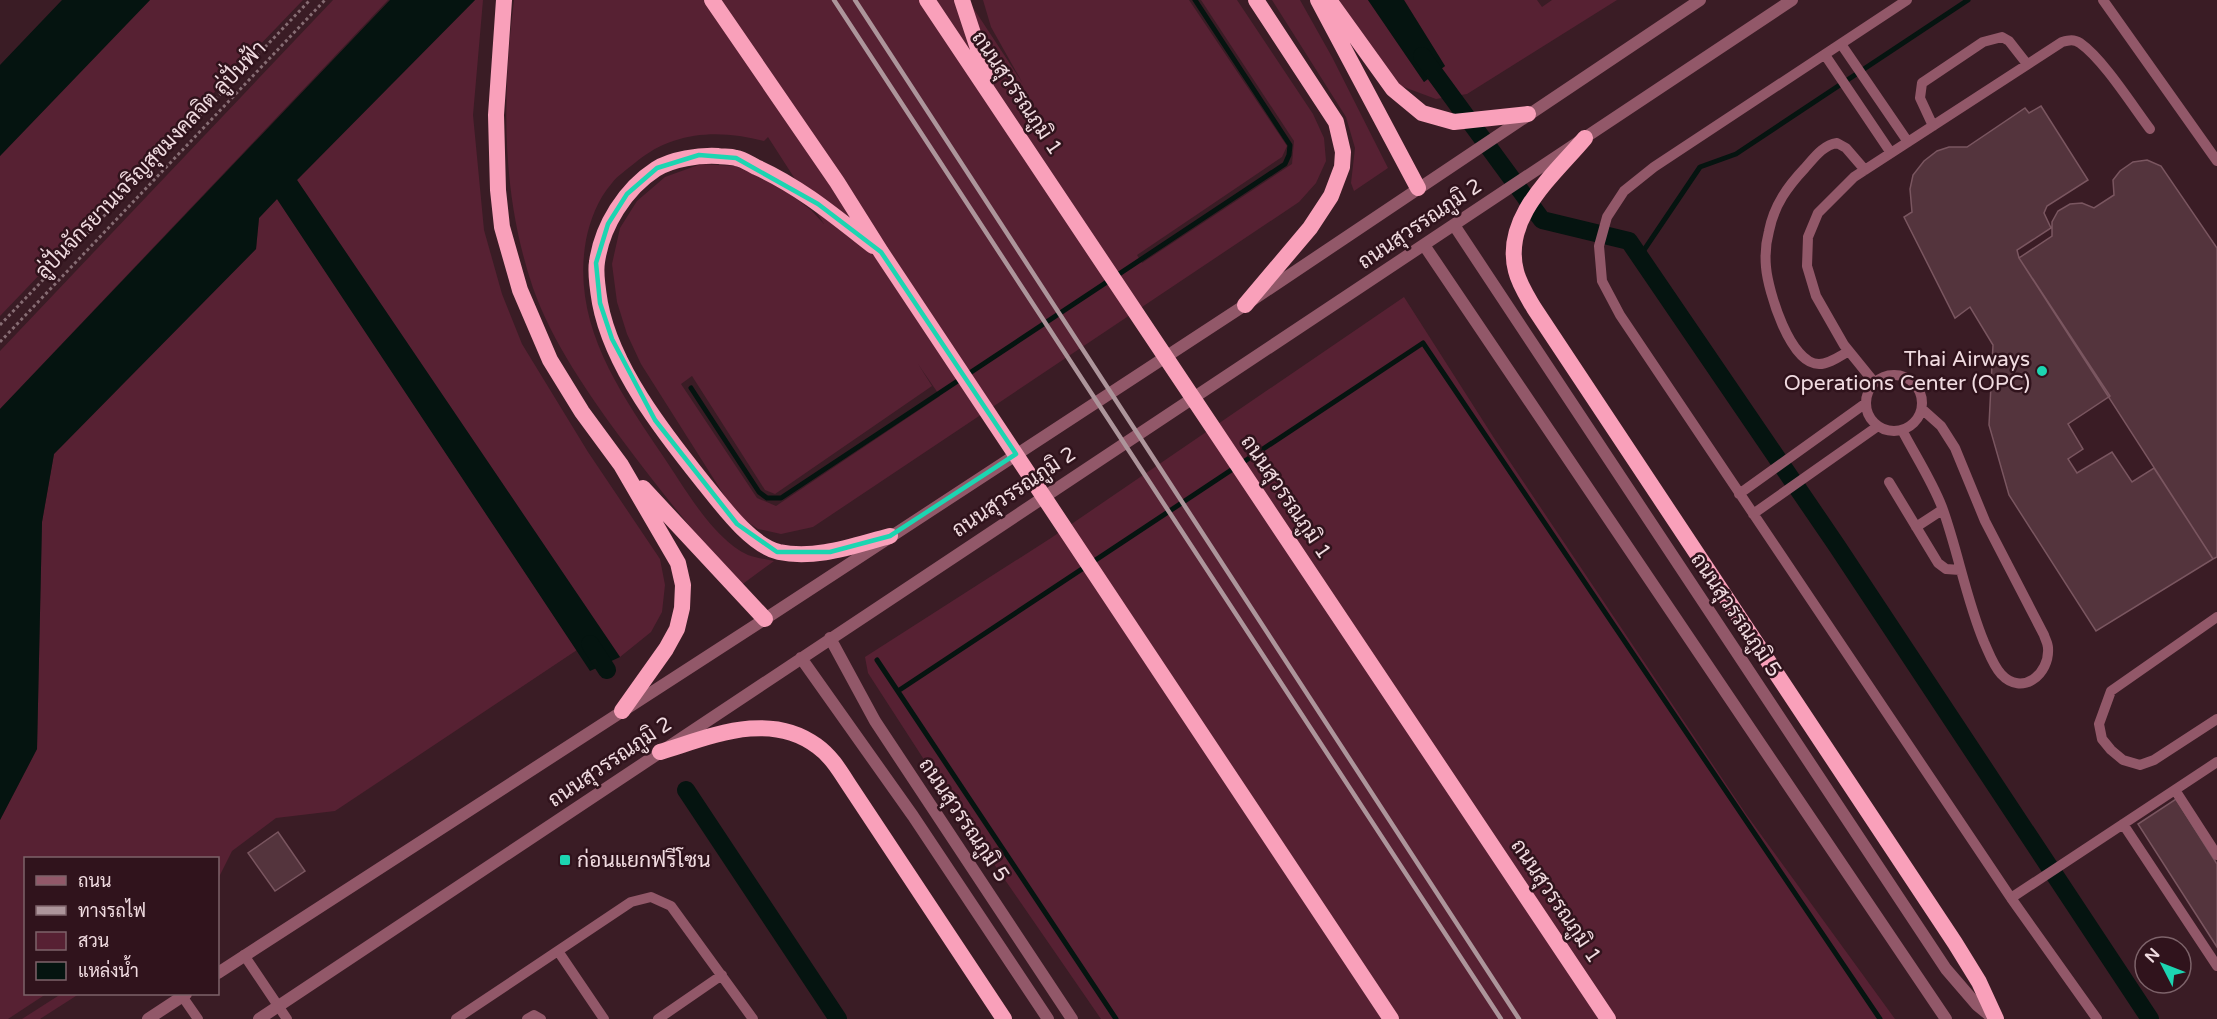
<svg xmlns="http://www.w3.org/2000/svg" width="2217" height="1019" font-family="'Varela Round',Sarabun,sans-serif">
	<rect width="100%" height="100%" fill="#3a1c25"/>
	<path fill="#572133" fill-rule="evenodd" d="M150,0h153l-303,316v-160z
		M333,0h55l-388,409v-58z
		M475,0h8l-10,115 11,115 18,64 20,50 66,108 72,107 5,26 -3,27 -11,20 -31,25 -323,-477z
		M514,0h454l54,82 -31,-55 -8,-27h206l98,146 -5,11 -145,98 5,8 150,-99 2,-23 -93,-141h36l76,114 11,24 2,23 -10,22 -17,19 -486,325 -32,7 -23,-5 -22,-15 -95,-150 -14,-30 -10,-32 -5,-38 8,-36 17,-27 28,-24 36,-13 34,2 35,13 41,31 13,14 -56,-87 -4,4c-45,-12 -91,-10 -128,21 -8,7 -18,13 -24,21 -14,16 -22,37 -26,57 -15,83 33,151 77,216 21,31 50,83 85,99 8,3 18,4 26,6l-34,25c-41,-48 -80,-95 -117,-145 -34,-46 -71,-99 -90,-153 -32,-94 -31,-191 -19,-288zM918,364l22,32 -164,110 -19,-8 -76,-114 11,-8 73,114 10,4 157,-108z
		M1272,0h28l32,57 56,111 -34,23 -3,-8 4,-35 -9,-31z
		M1339,0h29l56,82 21,-16 -41,-66h133l5,7 10,-7h65l-150,94 -31,5 -35,-13 -9,-9z
		M277,199l300,451 -242,161 -59,7 -44,33 -14,28v-21h-192v136h20l-38,25h-8v-199l37,-71 5,-227 12,-68 202,-205 3,-31z
		M1404,297l90,141 252,376 149,205h-794l-147,-213 -86,-133 -3,-16 186,-119z
		M61,994h18l-39,25h-18z"/>
	<path fill="#051410" d="M62,0h88l-150,156v-91z
		M390,0h85l-178,180 323,477 -30,14 -313,-472 -18,19 -3,31 -202,205 -12,68 -5,227 -37,71v-411z
		M1368,0h36l41,66 -21,16z"/>
	<g fill="none" stroke-linecap="round" stroke-linejoin="round">
		<path stroke="#051410" stroke-width="5" d="M1640,256l60,-89 36,-13 232,-154
			M691,388l68,104 8,6h14l504,-334 4,-9 1,-10 -95,-145
			M877,660l239,359
			M898,691l525,-348 457,676"/>
		<path stroke="#051410" stroke-width="18" d="M1422,56l120,164 87,21 208,305 313,473
			M590,644l17,26
			M686,790l152,229"/>
	</g>
	<path fill="#54343d" stroke="#7a5660" stroke-width="1.5" d="M2041,106l47,74 -41,26 -3,7 7,15 -34,22 2,8 91,138 -42,28 15,25 -15,10 9,14 35,-21 20,30 22,-14 59,91 -117,72 -87,-136 -20,-70 4,-80 -23,-38 -15,11 -51,-101 8,-5 -2,-23 3,-14 11,-14 13,-10 12,-4h18l58,-39 4,5z
		M2147,160l14,6 56,82v309l-4,2 -194,-301 33,-22v-14l6,-11 12,-7 12,-1 12,5 20,-13 -1,-15 7,-9 13,-9z
		M2176,799l41,65v83l-79,-123z
		M278,832l27,39 -30,20 -27,-38z"/>
	<g fill="none" stroke-linecap="round" stroke-linejoin="round">
		<path stroke="#866c73" stroke-width="3" stroke-dasharray="3 3" stroke-linecap="butt" d="M0,325l310,-325
			M0,342l325,-342"/>
		<path stroke="#925869" stroke-width="10" d="M1907,0l-253,167 -30,24 -17,26 -8,29 3,35 18,34 391,583 86,121
			M2103,0l114,161
			M1841,44l67,98
			M1825,55l66,98
			M1933,126l-13,-28 2,-15 61,-41 19,-5 7,4 18,23
			M1849,351c-9,5 -20,13 -30,13 -29,0 -51,-73 -53,-97 -1,-11 0,-25 3,-36 5,-26 19,-45 36,-63 9,-10 18,-23 32,-25l9,5 19,22
			M1866 403a28 28 0 1 1 56 0a28 28 0 1 1-56 0Z
			M1874,382l-30,-37 -28,-49 -9,-30 1,-29 10,-24 36,-36 208,-135c7,-2 12,-3 18,1 23,16 52,62 70,86
			M1902,430c13,25 30,51 40,77 16,44 24,92 42,135 5,11 9,23 17,32 21,23 49,0 47,-26 0,-5 -3,-9 -4,-13l-59,-114 -30,-73 -14,-22 -19,-17
			M1889,482l49,81 8,6 14,1
			M1739,494l127,-91
			M1753,514l125,-88
			M1916,527l26,-17
			M2217,617l-106,74 -12,33 3,15 9,11 12,10 17,5 14,-5 63,-41
			M2175,790l42,65
			M2123,824l94,142
			M2011,898l206,-136
			M558,951l46,68
			M244,955l43,64
			M182,996l16,23
			M456,1019l175,-117 20,-5 20,9 82,113
			M527,1019l7,-4 7,4
			M658,1019l64,-44"/>
		<path stroke="#925869" stroke-width="12" d="M1454,225l492,744 31,36 17,14
			M1424,245l522,774
			M830,638l45,83 197,298
			M801,658l112,158 135,203
			M218,973l547,-354 480,-314 455,-305
			M148,1019l38,-25
			M259,1019l1533,-1019"/>
		<path stroke="#f9a0ba" stroke-width="16" d="M504,0l-8,115 2,75 4,37 18,63 30,70 32,52 39,53 57,98 5,22 -1,23 -5,21 -11,20 -44,62
			M712,0l125,182 44,70 510,767
			M927,0l681,1019
			M962,0l26,79
			M1318,0l100,188
			M1329,0l64,89 29,24 32,9 74,-8
			M1585,138c-31,37 -83,79 -69,133 3,13 11,25 18,37l421,635 24,39 17,37
			M873,246c-37,-29 -74,-60 -117,-79 -6,-3 -13,-8 -20,-9 -6,-2 -13,-1 -18,-2 -19,-1 -46,3 -62,13 -31,20 -54,57 -59,93 -2,11 1,29 3,41 12,64 63,129 103,179 18,22 47,63 76,70 37,8 76,-7 111,-16
			M1245,305l65,-77 21,-32 11,-29 1,-15 -7,-30 -80,-122
			M643,488l122,131
			M660,752c50,-15 109,-42 157,-6 14,10 23,25 32,39l155,234"/>
		<path stroke="#ad959b" stroke-width="4.5" d="M834,0l667,1019
			M855,0l664,1019"/>
	</g>
	<path fill="none" stroke="#1cd5b1" stroke-width="4.5" stroke-linejoin="round" d="M699,155l37,3 82,46 63,48 135,202 -126,82 -60,16h-53l-40,-28 -82,-104 -43,-81 -12,-36 -4,-40 12,-39 19,-30 30,-26z"/>
	<g fill="#1cd5b1" stroke="#30131c" stroke-width="2">
		<circle cx="2042" cy="371" r="6"/>
		<rect x="559" y="854" width="12" height="12" rx="3"/>
	</g>
	<g text-anchor="middle" dominant-baseline="central" stroke-width="5" stroke-linejoin="round" paint-order="stroke">
		<g font-size="21" fill="#f0dbe0" stroke="#30131c">
			<text transform="translate(1017 93) rotate(56)">ถนนสุวรรณภูมิ 1</text>
			<text transform="translate(151 160) rotate(-46)">ลู่ปั่นจักรยานเจริญสุขมงคลจิต ลู่ปั่นฟ้า</text>
			<text transform="translate(1420 224) rotate(-34)">ถนนสุวรรณภูมิ 2</text>
			<text transform="translate(1014 492) rotate(-34)">ถนนสุวรรณภูมิ 2</text>
			<text transform="translate(1286 497) rotate(56)">ถนนสุวรรณภูมิ 1</text>
			<text transform="translate(1736 615) rotate(56)">ถนนสุวรรณภูมิ 5</text>
			<text transform="translate(610 762) rotate(-34)">ถนนสุวรรณภูมิ 2</text>
			<text transform="translate(964 820) rotate(56)">ถนนสุวรรณภูมิ 5</text>
			<text transform="translate(1556 901) rotate(56)">ถนนสุวรรณภูมิ 1</text>
		</g>
		<g font-size="21" fill="#f0dbe0" stroke="#30131c" text-anchor="end">
			<text x="2030" y="359">Thai Airways<tspan x="2030" dy="24">Operations Center (OPC)</tspan></text>
			<text x="577" y="860" text-anchor="start">ก่อนแยกฟรีโซน</text>
		</g>
	</g>
	<rect x="24" y="857" width="195" height="138" fill="#30131c" stroke="#7d636a" stroke-width="1.5"/>
	<rect x="36" y="876" width="30" height="9" fill="#925869" stroke="#7d636a" stroke-width="1.5"/>
	<text x="78" y="887" font-size="18" fill="#f0dbe0">ถนน</text>
	<rect x="36" y="906" width="30" height="9" fill="#ad959b" stroke="#7d636a" stroke-width="1.5"/>
	<text x="78" y="917" font-size="18" fill="#f0dbe0">ทางรถไฟ</text>
	<rect x="36" y="932" width="30" height="18" fill="#572133" stroke="#7d636a" stroke-width="1.5"/>
	<text x="78" y="947" font-size="18" fill="#f0dbe0">สวน</text>
	<rect x="36" y="962" width="30" height="18" fill="#051410" stroke="#7d636a" stroke-width="1.5"/>
	<text x="78" y="977" font-size="18" fill="#f0dbe0">แหล่งน้ำ</text>
	<g transform="translate(2163 965) rotate(312)"><circle r="28" fill="#30131c" stroke="#7d636a" stroke-width="1.5"/>
	<path d="M0-4.5L10 22L0 15L-10 22Z" fill="#1cd5b1"/>
	<text y="-9" font-size="16" font-weight="bold" text-anchor="middle" fill="#f0dbe0">N</text>
	</g>
</svg>
